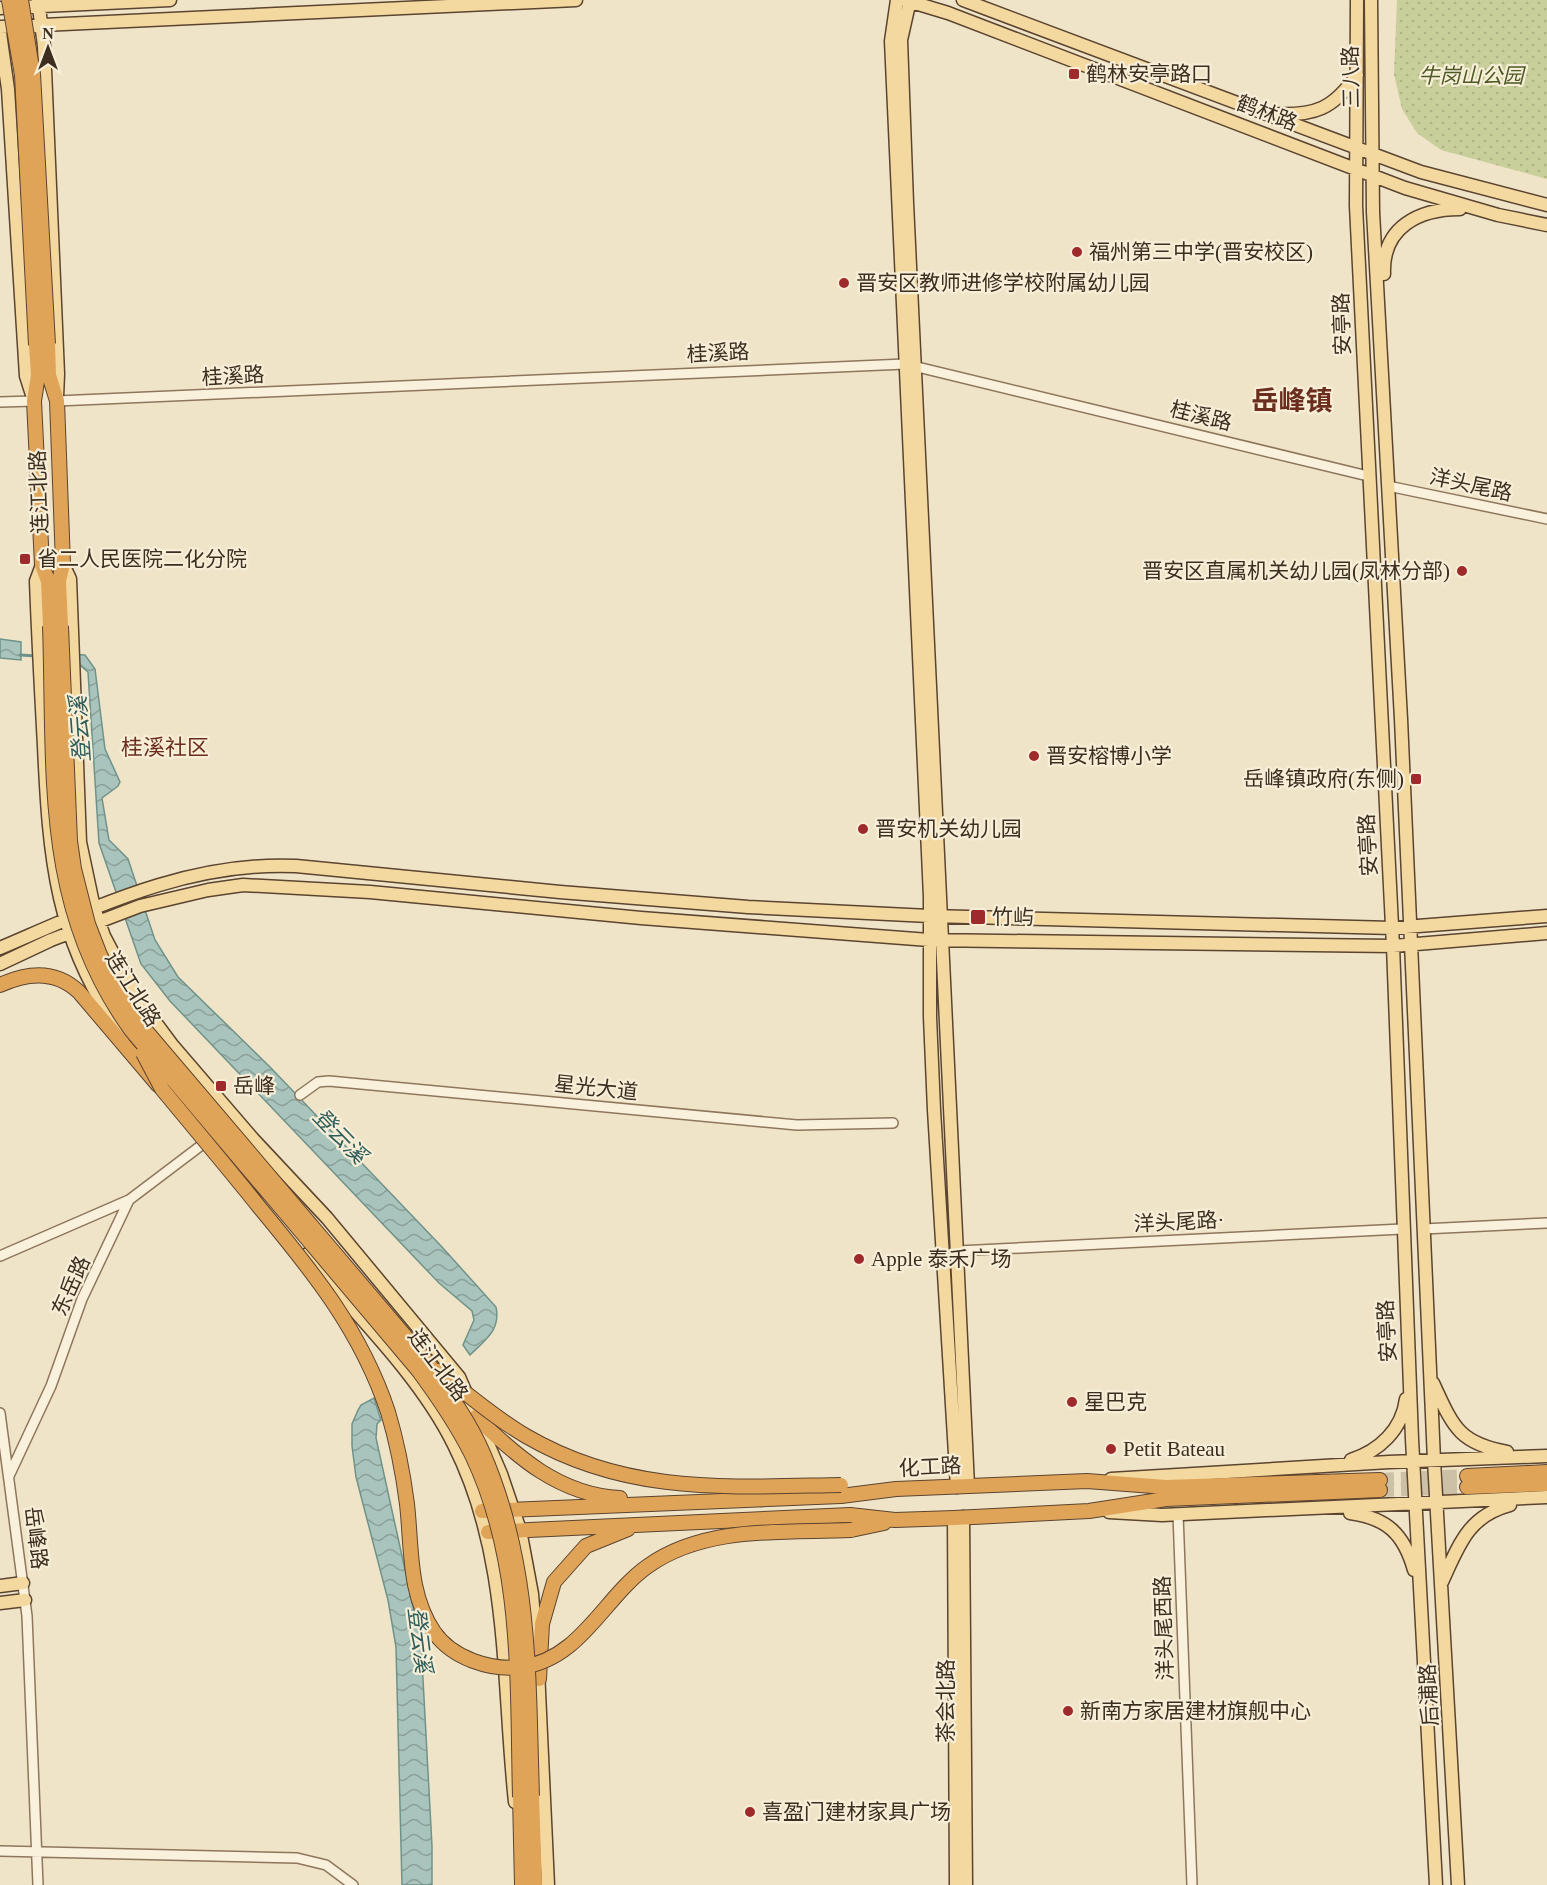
<svg xmlns="http://www.w3.org/2000/svg" width="1547" height="1885" font-family="'Times New Roman','Noto Sans SC',serif">
	<defs>
		<pattern id="park-dots" width="8" height="8" patternUnits="userSpaceOnUse" patternTransform="scale(1.5)"><rect width="8" height="8" fill="#c9cf9b"/><path d="M2 2h.1M6 6h.1" fill="none" stroke="#aeb285" stroke-width="1.8" stroke-linecap="round"/></pattern>
		<pattern id="water-waves" width="16" height="10" patternUnits="userSpaceOnUse" patternTransform="scale(1.5)"><rect width="16" height="10" fill="#a9c4bc"/><path d="M0 5q4-4 8 0t8 0" fill="none" stroke="#8ba098"/></pattern>
	</defs>
	<rect width="100%" height="100%" fill="#f0e4c8"/>
	<path fill="url(#park-dots)" d="M1397,0h150v179l-106,-29 -24,-17 -15,-24 -8,-35z"/>
	<path fill="url(#water-waves)" stroke="#6f938a" stroke-width="1.5" d="M0,639l21,3v18l-21,-2z
		M67,654l18,1 10,14 10,80 15,33 -2,4 -16,12 7,42 19,19 27,81 23,37 92,90 172,180 54,60c5,23 -11,33 -26,48l-7,-10 11,-25 -2,-9 -33,-28 -164,-172 -105,-110 -29,-37 -42,-121 -11,-171z
		M374,1398l7,22 -4,4 -1,14 45,204 11,204v39h-30l-6,-238 -8,-47 -32,-123 -4,-31v-22l6,-14 3,-5z"/>
	<g fill="none" stroke-linecap="round" stroke-linejoin="round">
		<path stroke="#6f938a" stroke-width="3" d="M20,655l17,1"/>
		<path stroke="#ccc0a6" stroke-width="14" stroke-dasharray="14 7" stroke-linecap="butt" d="M1380,1480l87,-4
			M1380,1490l87,-3"/>
		<defs>
			<path id="minor" d="M57,401l848,-37 463,112
				M0,402l34,-1
				M1388,486l159,33
				M300,1095l18,-13 11,-1 468,44 96,-2
				M1423,1229l124,-6
				M958,1251l444,-22
				M0,1256l129,-56
				M0,1413l27,203 11,269
				M9,1476l42,-90 31,-87 47,-99 78,-59
				M1178,1514l14,371
				M0,1851l297,7 29,7 27,20"/>
			<path id="major" d="M38,0l6,46 14,328 -1,23
				M897,0l-6,41 39,856v120l4,93 23,377
				M905,0l43,13 457,175 93,27 49,10
				M910,0l-9,40 6,163 61,1283
				M963,0l458,172 126,33
				M1357,0l-1,206 37,740 19,493 24,446
				M1371,0l2,212 28,507 33,741 24,425
				M0,8l170,-8
				M0,27l576,-27
				M0,33l8,56 18,287 8,25
				M1274,114c41,2 59,-5 83,-39
				M1384,274c-2,-47 35,-65 76,-65
				M63,564l7,15 10,263 14,66 10,28 31,59 38,51 80,93 74,79 132,159 42,97 19,56 12,64 4,50
				M42,565l-6,16c2,55 5,110 8,165 5,110 11,198 80,290
				M0,948c96,-41 189,-87 296,-82l264,26 188,15 181,9 463,12 155,-12
				M0,964l51,-24 89,-34 68,-16 35,-5 127,7 271,26 288,22 464,6 154,-13
				M305,1255c49,57 116,122 149,190 56,111 48,236 61,357
				M1433,1383c20,43 25,60 74,69
				M1351,1460c28,-9 51,-30 55,-61
				M1111,1479l278,-17 158,-6
				M1109,1512l53,3 385,-18
				M1350,1513c37,5 54,21 64,57
				M963,1517l3,368
				M954,1518l2,367
				M1442,1582c17,-37 26,-66 68,-77
				M0,1586l23,-3
				M0,1603l25,-3
				M538,1670l10,215"/>
			<path id="highway" d="M48,344l1,31 8,26 6,163 -4,17 2,45
				M36,345l2,30 -4,26 8,164 6,16 2,45
				M0,985c28,-13 56,-15 79,7l79,93
				M476,1417c41,40 84,78 144,81
				M1467,1476l80,-4
				M1467,1487l80,-3
				M482,1511l359,-15 55,-7 191,-8 79,6 214,-7
				M851,1530l33,-7
				M488,1532l362,-17 45,5 59,-2 135,-7 77,-12 214,-9
				M539,1679l3,-55 12,-42 32,-36 42,-17
				M532,1796l3,89
				M520,1797l2,88"/>
		</defs>
		<use href="#minor" stroke="#8d765c" stroke-width="12"/>
		<use href="#major" stroke="#5b4430" stroke-width="15"/>
		<use href="#highway" stroke="#5b4430" stroke-width="16"/>
		<use href="#minor" stroke="#faf1dc" stroke-width="9"/>
		<use href="#major" stroke="#f3d9a0" stroke-width="12"/>
		<use href="#highway" stroke="#e0a458" stroke-width="14"/>
		<defs>
			<path id="highway-bridge" d="M9,0l13,75 14,270
				M21,0l12,74 15,270
				M50,626c5,146 -9,280 81,404l287,340c20,27 39,55 54,85 51,107 45,227 48,342
				M61,626l9,215 4,28 14,55 12,31 24,46 17,24 287,338c20,29 41,58 55,90 49,113 45,223 49,343
				M143,1053l19,36c33,40 66,79 98,119 54,65 101,123 128,204 9,30 15,61 19,92 5,44 1,90 27,128 18,26 56,39 88,35 59,-8 82,-70 126,-101 58,-41 136,-33 203,-36
				M438,1371c28,22 57,47 88,65 101,59 202,51 315,49"/>
		</defs>
		<use href="#highway-bridge" stroke="#5b4430" stroke-width="16" stroke-linecap="butt"/>
		<use href="#highway-bridge" stroke="#e0a458" stroke-width="14"/>
	</g>
	<g fill="#9e2a2b" stroke="#f7eed8" stroke-width="2">
		<rect x="1068" y="68" width="12" height="12" rx="3"/>
		<circle cx="1077" cy="252" r="6"/>
		<circle cx="844" cy="283" r="6"/>
		<rect x="19" y="553" width="12" height="12" rx="3"/>
		<circle cx="1462" cy="571" r="6"/>
		<circle cx="1034" cy="756" r="6"/>
		<rect x="1410" y="773" width="12" height="12" rx="3"/>
		<circle cx="863" cy="829" r="6"/>
		<rect x="970" y="909" width="16" height="16" rx="3"/>
		<rect x="215" y="1080" width="12" height="12" rx="3"/>
		<circle cx="859" cy="1259" r="6"/>
		<circle cx="1072" cy="1402" r="6"/>
		<circle cx="1111" cy="1449" r="6"/>
		<circle cx="1068" cy="1711" r="6"/>
		<circle cx="750" cy="1812" r="6"/>
	</g>
	<g text-anchor="middle" dominant-baseline="central" stroke-width="4.5" stroke-linejoin="round" paint-order="stroke">
		<g font-size="21" fill="#3d2e20" stroke="#f7eed8" text-anchor="start">
			<text x="1086" y="74">鹤林安亭路口</text>
			<text x="1089" y="252">福州第三中学(晋安校区)</text>
			<text x="856" y="283">晋安区教师进修学校附属幼儿园</text>
			<text x="37" y="559">省二人民医院二化分院</text>
			<text x="1450" y="571" text-anchor="end">晋安区直属机关幼儿园(凤林分部)</text>
			<text x="1046" y="756">晋安榕博小学</text>
			<text x="1404" y="779" text-anchor="end">岳峰镇政府(东侧)</text>
			<text x="875" y="829">晋安机关幼儿园</text>
			<text x="992" y="917">竹屿</text>
			<text x="233" y="1086">岳峰</text>
			<text x="871" y="1259">Apple 泰禾广场</text>
			<text x="1084" y="1402">星巴克</text>
			<text x="1123" y="1449">Petit Bateau</text>
			<text x="1080" y="1711">新南方家居建材旗舰中心</text>
			<text x="762" y="1812">喜盈门建材家具广场</text>
		</g>
		<g font-size="21" font-style="italic" fill="#4d5a26" stroke="#f7eed8">
			<text x="1471" y="76">牛岗山公园</text>
		</g>
		<g font-size="21" fill="#3d2e20" stroke="#f7eed8">
			<text transform="translate(1351 77) rotate(-91)">三八路</text>
			<text transform="translate(1267 113) rotate(21)">鹤林路</text>
			<text transform="translate(1342 324) rotate(-92)">安亭路</text>
			<text transform="translate(718 353) rotate(-3)">桂溪路</text>
			<text transform="translate(233 376) rotate(-3)">桂溪路</text>
			<text transform="translate(1201 416) rotate(14)">桂溪路</text>
			<text transform="translate(1471 485) rotate(12)">洋头尾路</text>
			<text transform="translate(39 492) rotate(-92)">连江北路</text>
			<text transform="translate(1368 845) rotate(-93)">安亭路</text>
			<text transform="translate(133 989) rotate(58)">连江北路</text>
			<text transform="translate(596 1088) rotate(6)">星光大道</text>
			<text transform="translate(1179 1222) rotate(-3)">洋头尾路·</text>
			<text transform="translate(71 1286) rotate(-66)">东岳路</text>
			<text transform="translate(1387 1331) rotate(-93)">安亭路</text>
			<text transform="translate(438 1365) rotate(53)">连江北路</text>
			<text transform="translate(930 1467) rotate(-3)">化工路</text>
			<text transform="translate(36 1538) rotate(83)">岳峰路</text>
			<text transform="translate(1164 1628) rotate(-92)">洋头尾西路</text>
			<text transform="translate(1429 1695) rotate(-93)">后浦路</text>
			<text transform="translate(946 1701) rotate(-90)">茶会北路</text>
		</g>
		<g font-size="22" font-style="italic" fill="#2f5d5a" stroke="#f7eed8">
			<text transform="translate(80 729) rotate(-94)">登云溪</text>
			<text transform="translate(340 1136) rotate(46)">登云溪</text>
			<text transform="translate(420 1640) rotate(83)">登云溪</text>
		</g>
		<g font-size="22" fill="#6b2e1e" stroke="#f7eed8">
			<text x="165" y="747">桂溪社区</text>
		</g>
		<g font-size="27" font-weight="bold" fill="#6b2e1e" stroke="#f7eed8">
			<text x="1292" y="401">岳峰镇</text>
		</g>
	</g>
	<g transform="translate(48 48)" stroke="#f7eed8" stroke-width="4.5" paint-order="stroke">
	<path d="M0-4.5L10 22L0 15L-10 22Z" fill="#3d2e20"/>
	<text y="-9" font-size="16" font-weight="bold" text-anchor="middle" fill="#3d2e20">N</text>
	</g>
</svg>
